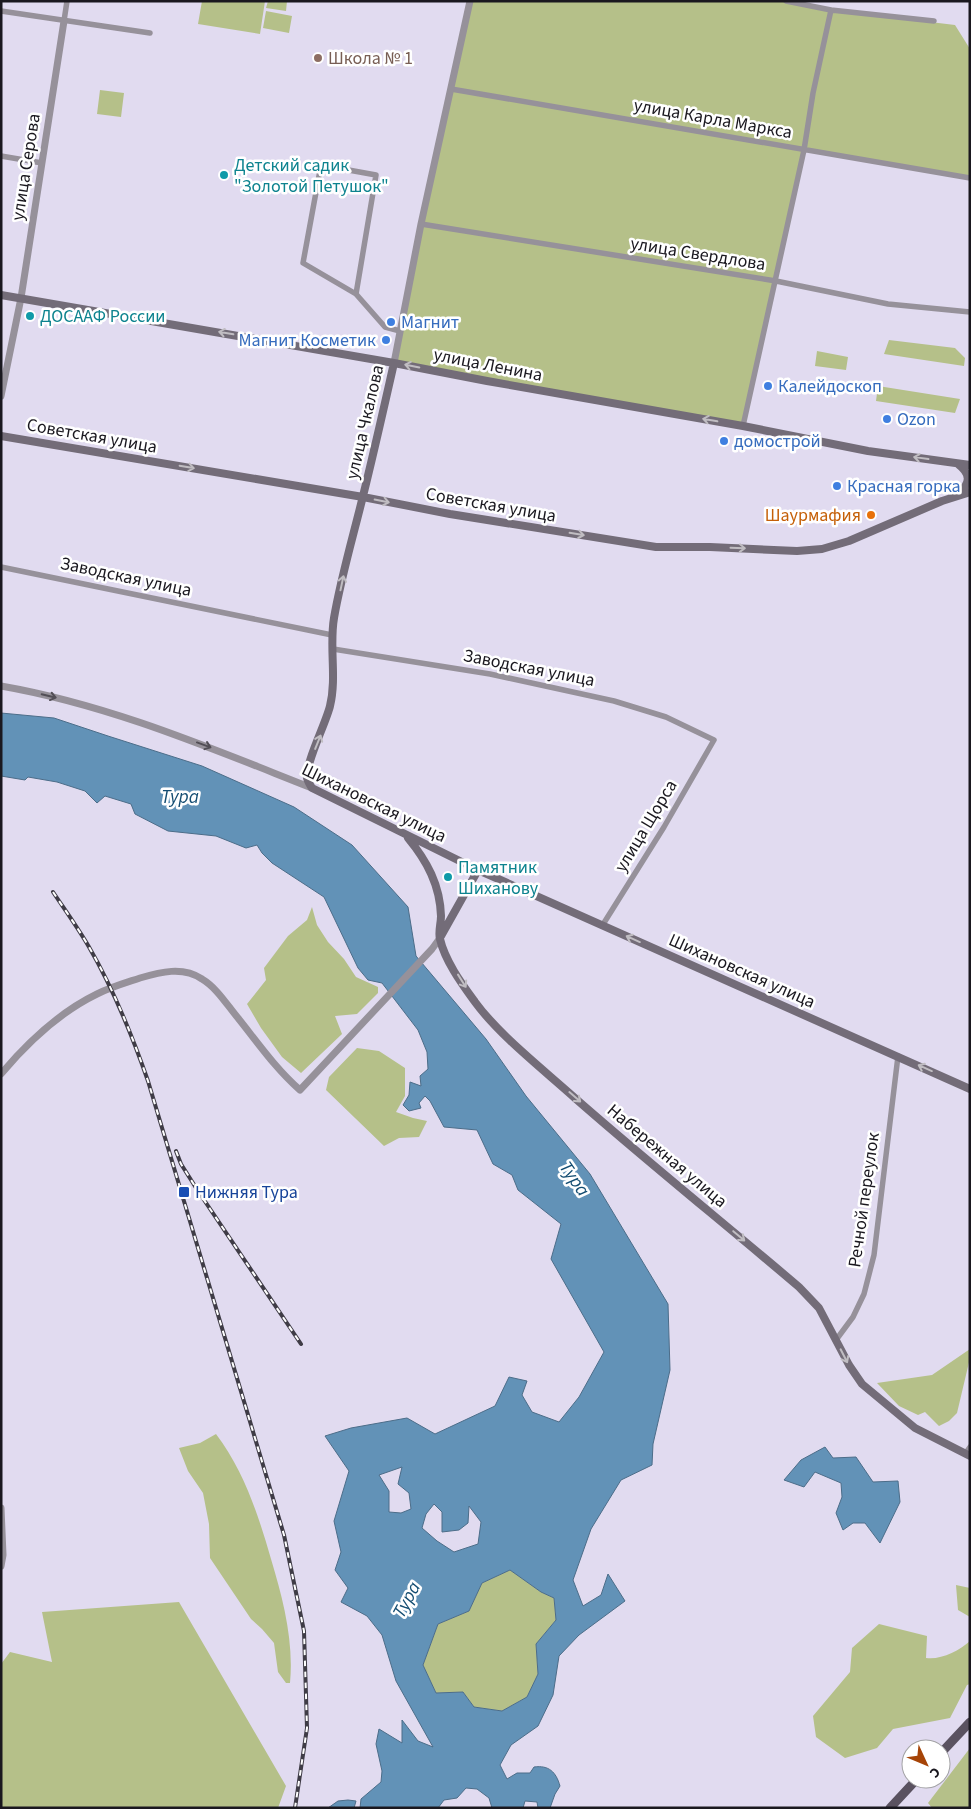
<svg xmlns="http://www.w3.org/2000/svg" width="971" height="1809" font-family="'Source Sans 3',sans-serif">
	<rect width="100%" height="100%" fill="#e1dbf0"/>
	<path fill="#b5c089" d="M202,1h63l-5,33 -62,-10z
		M268,1h19l-1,10 -20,-3z
		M470,1h316l45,9 124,15 15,24v129l-166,-28 -61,276 -349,-63z
		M266,11l26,5 -3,17 -26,-5z
		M100,90l24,3 -3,24 -24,-3z
		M889,340l66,8 10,10 -1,8 -80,-12z
		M817,351l31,6 -2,13 -31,-4z
		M878,386l82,13 -5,14 -79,-12z
		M312,907l5,18 11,17 16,17 12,18 22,10v6l-21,21 -22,2 7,18 -41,39 -19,-16 -21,-29 -14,-24 19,-24 -2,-12 24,-32 19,-16z
		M357,1048l22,3 26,17v28l-9,16 17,6 14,3 -8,16 -20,1 -15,8 -58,-56 3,-13z
		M970,1349v9l-13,55 -8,8 -10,5 -14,-14 -7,3 -19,-9 -22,-23 55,-8z
		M216,1434c28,37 42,80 55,125 12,40 23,82 19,124h-4l-8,-11 -4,-29 -12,-14 -11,-10 -41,-61 -1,-34 -6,-31 -15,-22 -9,-23 21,-5z
		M510,1570l31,22 13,6 2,22 -20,24 2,30 -11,23 -25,14 -28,-4 -11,-15 -27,1 -13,-28 15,-41 31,-13 13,-28z
		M956,1585l14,3v29l-12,-7z
		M179,1602l107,184 -8,22h-277v-144l9,-12 42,10 -10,-50z
		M879,1624l48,12 -1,22c15,2 33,-7 44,-17v43l-3,1 -17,33 -57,11 -16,19 -32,10 -29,-21 -3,-21 37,-44 2,-24z
		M970,1748v60h-38l-4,-5z"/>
	<path fill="#6292b7" stroke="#4c6d89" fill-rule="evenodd" d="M1,713l53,5 54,18 94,30 92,41 58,38 56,62 8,49 70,83 40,57 64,78 78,130 2,66 -17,74 -1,21 -31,15 -30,49 -18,51 10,26 18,-11 7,-21 17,27 -46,34 -20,21 -6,39 -15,31 -27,19 -11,20 7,14 10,-6h13l4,-6c15,-2 22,5 26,19l-5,8 -5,14h-12l-1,-6 -12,-1 -2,7h-31l-3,-10 -12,-9 -11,-1 -9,10 -13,2 -6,8h-78l1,-9 20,-17 1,-11 -6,-27 3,-15 23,14v-23l16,21 15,6 -37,-66 -14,-46 -15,-19 -26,-14 7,-14 -13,-18 6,-18 -7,-31 15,-50 -24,-35 26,-8 56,-10 28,16 60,-28 14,-29 18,4 -5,14 10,17 27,10 20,-25 25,-45 -53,-93 10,-35 -43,-34 -6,-15 -19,-11 -16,-34 -33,-3 -14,-26 -5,-5 -6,7 2,5 -12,3 -6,-6 6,-10 1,-13 11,4 -1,-10 8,-7 -1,-17 -9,-22 -36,-47 -14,-3 -10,-12 -34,-71 -52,-34 -10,-10 -5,-8 -11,3 -30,-12 -48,-5 -33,-17 -4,-10 -26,-8 -8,7 -12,-12 -28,-9 -29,-5 -3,3 -24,-4zM402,1467l-4,17 11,9 2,16 -10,4 -12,-1v-21l-10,-16zM434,1504l8,8v20l17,-2 9,-7 1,-17 12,16 -3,22 -24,8 -17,-11 -15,-13 4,-14zM510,1570l31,22 13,6 2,22 -20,24 2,30 -11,23 -25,14 -28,-4 -11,-15 -27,1 -13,-28 15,-41 31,-13 13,-28z
		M825,1447l8,11 23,-1 17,25 25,-1 2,21 -20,41 -15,-20h-12l-10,7 -7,-17 6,-16 -1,-14 -26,-11 -11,15 -20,-7 17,-20z
		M348,1800l8,1 -2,7h-26l10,-7z"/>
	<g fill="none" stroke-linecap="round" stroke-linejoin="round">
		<path stroke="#96919a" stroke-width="5.5" d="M786,1l45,9 103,11
			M1,11l149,22
			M64,21l3,-20
			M451,89l519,89
			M1,156l41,7
			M421,224l355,57 112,23 82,8
			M356,294l-53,-31 18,-98 55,10 -20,119 29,33 15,4
			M743,426l61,-276 9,-57 18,-83
			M1,567l331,68
			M333,649l157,25 124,27 52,16 48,23 -50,87 -62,99
			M836,1340l17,-23 11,-23 10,-39 24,-199
			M965,1454l5,-7"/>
		<path stroke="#96919a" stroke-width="7" d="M394,363l27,-139 49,-223
			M1,396l20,-98 43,-277
			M1,686c109,19 209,62 311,102
			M1,1074c26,-31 59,-62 96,-80 14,-7 28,-11 43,-16 20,-6 43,-12 62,1 15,9 25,26 36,39 20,25 38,51 62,72l132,-141 8,-11
			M1,1508l2,47 -2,11"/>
		<path stroke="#736c78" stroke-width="8" d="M1,295l393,68 93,18 256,45 125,25 102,14
			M394,363c-10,44 -20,89 -31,133 -10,41 -22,81 -29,122 -5,29 3,59 -4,88 -4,17 -25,58 -23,72 1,4 3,7 5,10l166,82 492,219
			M1,436l362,61 87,17 206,33h54l87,4 25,-2 27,-8 93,-40 28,-9
			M958,464c13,10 13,19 0,30
			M408,838c19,23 32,47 33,78 0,8 -3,16 -1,23 5,22 22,45 35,63 25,34 69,68 101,97 73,64 149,125 223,188l20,21 30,57 13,19 53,44 55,28
			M441,936l37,-66"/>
		<path stroke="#5a5260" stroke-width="9" d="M941,1753l29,-31
			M890,1808l27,-29"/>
		<defs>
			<path id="rail" d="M53,892c12,18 25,36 36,55 25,43 43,88 59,134l136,454 20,96 3,97 -12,80
				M176,1151l5,13 17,27 103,153"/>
		</defs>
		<use href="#rail" stroke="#3f3c46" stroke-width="4"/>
		<use href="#rail" stroke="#fff" stroke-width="2" stroke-dasharray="5.5" stroke-linecap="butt"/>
	</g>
	<defs><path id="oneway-shaft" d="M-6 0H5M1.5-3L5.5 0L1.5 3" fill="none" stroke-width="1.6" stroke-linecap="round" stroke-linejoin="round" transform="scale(1.25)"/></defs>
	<g stroke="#c0bdc2">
		<use href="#oneway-shaft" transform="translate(226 333) rotate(-170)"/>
		<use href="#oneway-shaft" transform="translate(412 366) rotate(-169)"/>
		<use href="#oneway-shaft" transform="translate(710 420) rotate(-170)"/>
		<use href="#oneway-shaft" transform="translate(921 458) rotate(-172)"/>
		<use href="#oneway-shaft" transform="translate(187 467) rotate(10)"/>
		<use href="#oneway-shaft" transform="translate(382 501) rotate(11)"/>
		<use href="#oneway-shaft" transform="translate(577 534) rotate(9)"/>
		<use href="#oneway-shaft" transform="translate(738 548) rotate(2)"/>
		<use href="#oneway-shaft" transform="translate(342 583) rotate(-78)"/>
		<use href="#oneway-shaft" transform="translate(318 742) rotate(-68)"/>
		<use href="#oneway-shaft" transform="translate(633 939) rotate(-156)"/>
		<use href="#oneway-shaft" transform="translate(462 981) rotate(58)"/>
		<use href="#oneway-shaft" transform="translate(925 1068) rotate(-156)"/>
		<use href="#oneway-shaft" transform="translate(575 1097) rotate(41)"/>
		<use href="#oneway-shaft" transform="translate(739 1236) rotate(40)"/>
		<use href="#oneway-shaft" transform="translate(844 1356) rotate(63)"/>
	</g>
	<g stroke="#524e56">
		<use href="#oneway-shaft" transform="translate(49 696) rotate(13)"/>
		<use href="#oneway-shaft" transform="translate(204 745) rotate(20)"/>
	</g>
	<circle fill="#8d6e63" stroke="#fff" stroke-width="2" cx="318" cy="58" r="5"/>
	<g fill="#0f9aa8" stroke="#fff" stroke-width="2">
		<circle cx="224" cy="175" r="5"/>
		<circle cx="30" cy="316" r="5"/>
		<circle cx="448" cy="877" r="5"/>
	</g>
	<g fill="#3f7fe0" stroke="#fff" stroke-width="2">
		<circle cx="391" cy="322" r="5"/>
		<circle cx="386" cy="340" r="5"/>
		<circle cx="768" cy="386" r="5"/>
		<circle cx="887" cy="419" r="5"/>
		<circle cx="724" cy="441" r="5"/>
		<circle cx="837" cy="486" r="5"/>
	</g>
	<circle fill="#e8710a" stroke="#fff" stroke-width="2" cx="871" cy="515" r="5"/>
	<rect fill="#1a4fb4" stroke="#fff" stroke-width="2" x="178" y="1186" width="12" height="12" rx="2.5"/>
	<g text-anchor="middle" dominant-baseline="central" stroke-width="5" stroke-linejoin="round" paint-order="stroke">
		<g font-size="18" fill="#785e54" stroke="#fff" text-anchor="start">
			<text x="328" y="58">Школа № 1</text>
		</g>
		<g font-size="18" fill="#1a181f" stroke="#fff">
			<text transform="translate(713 119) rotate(10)">улица Карла Маркса</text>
			<text transform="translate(26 167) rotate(-81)">улица Серова</text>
			<text transform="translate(698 254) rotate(9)">улица Свердлова</text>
			<text transform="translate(488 365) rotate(11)">улица Ленина</text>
			<text transform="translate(365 422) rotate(-77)">улица Чкалова</text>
			<text transform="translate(92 436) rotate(10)">Советская улица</text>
			<text transform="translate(491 505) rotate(10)">Советская улица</text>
			<text transform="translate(126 577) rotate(12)">Заводская улица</text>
			<text transform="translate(529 668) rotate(11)">Заводская улица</text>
			<text transform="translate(374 803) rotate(26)">Шихановская улица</text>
			<text transform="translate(646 826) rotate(-59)">улица Щорса</text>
			<text transform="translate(742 971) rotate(24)">Шихановская улица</text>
			<text transform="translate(667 1156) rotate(40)">Набережная улица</text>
			<text transform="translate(864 1200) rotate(-82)">Речной переулок</text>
		</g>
		<g font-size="18" fill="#0d838f" stroke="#fff" text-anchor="start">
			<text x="234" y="165">Детский садик<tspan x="234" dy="21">"Золотой Петушок"</tspan></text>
			<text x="40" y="316">ДОСААФ России</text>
			<text x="458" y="867">Памятник<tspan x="458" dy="21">Шиханову</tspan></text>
		</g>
		<g font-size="18" fill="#366cbe" stroke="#fff" text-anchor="start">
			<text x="401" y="322">Магнит</text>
			<text x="376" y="340" text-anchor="end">Магнит Косметик</text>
			<text x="778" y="386">Калейдоскоп</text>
			<text x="897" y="419">Ozon</text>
			<text x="734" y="441">домострой</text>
			<text x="847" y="486">Красная горка</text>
		</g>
		<g font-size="18" fill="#c56008" stroke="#fff" text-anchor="end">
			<text x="861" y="515">Шаурмафия</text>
		</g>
		<g font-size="18" fill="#164399" stroke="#fff" text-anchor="start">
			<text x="195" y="1192">Нижняя Тура</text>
		</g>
		<g font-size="19" font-style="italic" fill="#144d72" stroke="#fff">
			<text x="180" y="797">Тура</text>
			<text transform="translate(574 1179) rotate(55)">Тура</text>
			<text transform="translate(407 1600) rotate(-62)">Тура</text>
		</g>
	</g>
	<rect width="971" height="1809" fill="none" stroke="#1a181f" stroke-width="5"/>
	<g transform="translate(926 1764) rotate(134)"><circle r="24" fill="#ffffff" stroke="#a3a3a5"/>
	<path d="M0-4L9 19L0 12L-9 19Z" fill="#a64407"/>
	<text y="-8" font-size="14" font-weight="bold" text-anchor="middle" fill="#1a181f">С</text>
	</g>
</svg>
